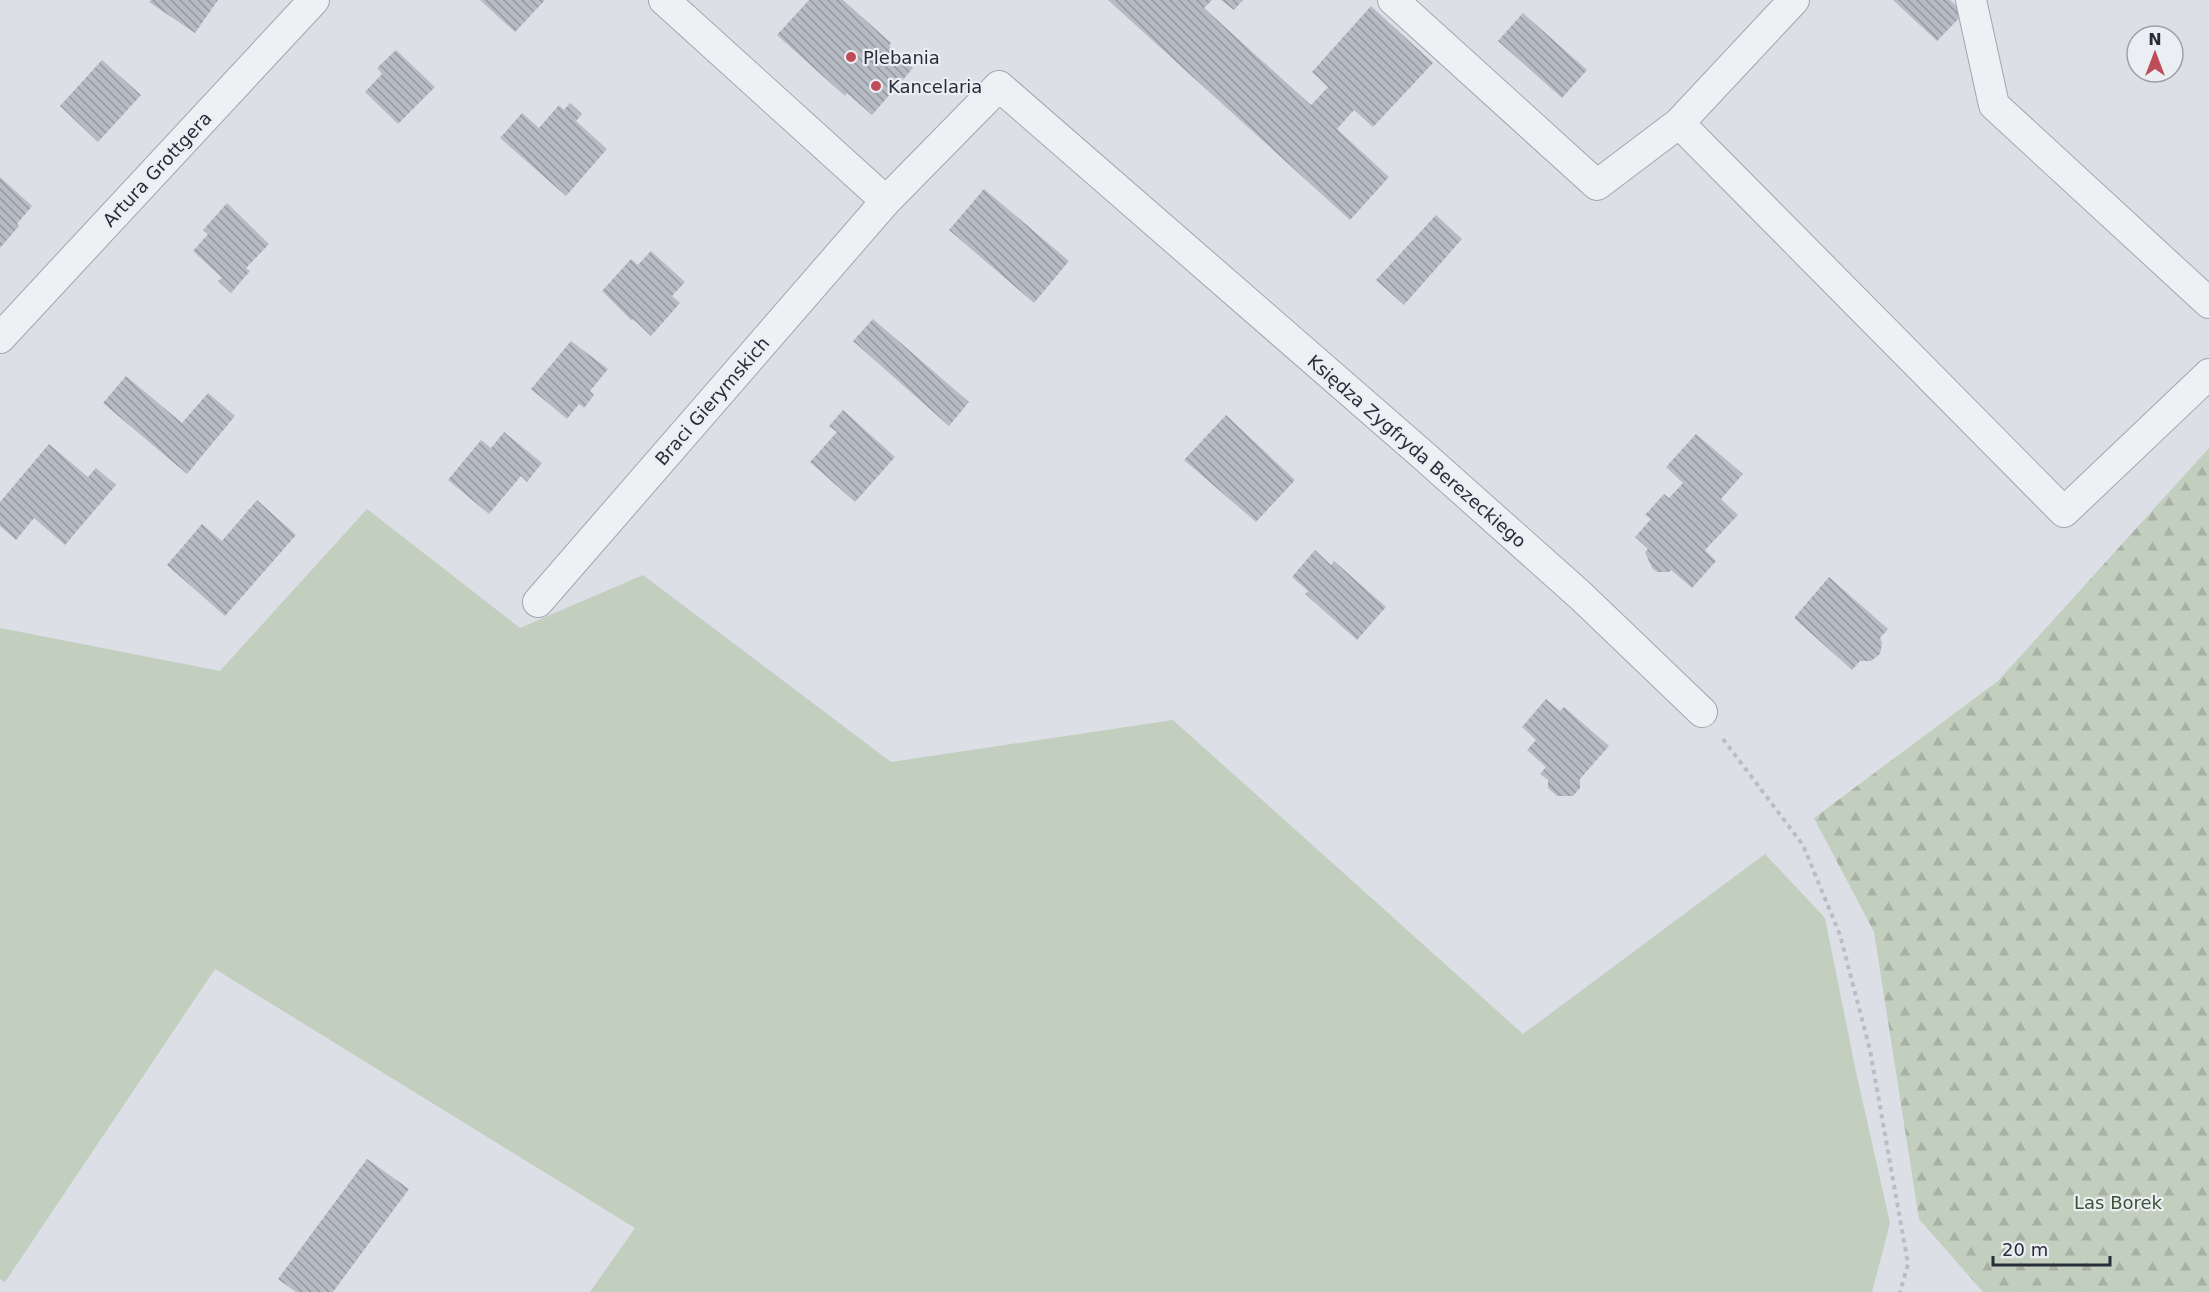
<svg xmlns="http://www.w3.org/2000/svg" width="2209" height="1292" font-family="'DejaVu Sans',sans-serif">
	<defs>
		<pattern id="forest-firs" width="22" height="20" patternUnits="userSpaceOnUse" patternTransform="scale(1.5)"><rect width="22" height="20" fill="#c2cebe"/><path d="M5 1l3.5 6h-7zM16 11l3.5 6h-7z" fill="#a7b1a4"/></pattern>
		<pattern id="building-back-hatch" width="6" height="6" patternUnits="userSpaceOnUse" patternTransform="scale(1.5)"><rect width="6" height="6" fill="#b7bbc4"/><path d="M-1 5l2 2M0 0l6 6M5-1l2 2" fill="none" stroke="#9598a0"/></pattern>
	</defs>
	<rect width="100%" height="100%" fill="#dcdfe5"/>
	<path fill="#c2cebe" d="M367,509l153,119 123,-53 248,187 282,-42 350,314 242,-180 60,64 31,154 34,151 -18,69h-1282l45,-64 -420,-259 -210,313 -5,-3v-651l220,43z"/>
	<path fill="url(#forest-firs)" d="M2209,448v844h-226l-64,-73 -45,-287 -60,-114 184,-137z"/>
	<path fill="url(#building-back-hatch)" d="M151,0h67l-23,33 -46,-31z
		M480,0h65l-30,32z
		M809,0h34l48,43 -2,3 24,22 -41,47 -25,-22 -2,3 -68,-61z
		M1108,0h104l-8,8 107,97 17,-18 -16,-15 59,-66 62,57 -60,64 -19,-17 -17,19 52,48 -39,43z
		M1221,0h22l-9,10z
		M1893,0h57l14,13 -27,28z
		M1523,13l64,57 -25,28 -64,-57z
		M396,50l39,37 -37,37 -33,-32 17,-18 -5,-6z
		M102,60l39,35 -43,47 -38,-36z
		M570,103l12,11 -6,7 31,28 -41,47 -66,-58 22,-25 17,15 20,-23 5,5z
		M0,177l32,29 -15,18 2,2 -19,22z
		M984,189l85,72 -35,42 -85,-73z
		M227,203l42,41 -23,24 4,3 -19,22 -13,-12 4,-3 -29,-27 15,-17 -5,-4z
		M1436,215l26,24 -58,66 -28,-25z
		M651,251l34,31 -13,14 8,7 -29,33 -18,-17 -1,2 -30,-30 29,-32 7,6z
		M873,319l96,83 -20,24 -96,-85z
		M571,341l37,28 -18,22 4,4 -10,13 -5,-4 -12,15 -36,-30z
		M126,376l56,47 26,-30 27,23 -48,58 -84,-71z
		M843,410l52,47 -40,45 -45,-40 27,-30 -8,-6z
		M1226,415l69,65 -39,42 -72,-62z
		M504,432l38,31 -15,19 -6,-6 -32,38 -41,-34 33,-40 10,8z
		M1696,434l47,40 -22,25 17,16 -33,35 11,11 -24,27 -21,-18 -2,2h-12l-5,-4 -7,-16 3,-3 -13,-12 16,-18 -6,-4 19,-21 5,4 14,-15 -17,-16z
		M49,444l39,33 8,-9 20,17 -51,60 -31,-27 -18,22 -16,-14v-24z
		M257,500l39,35 -71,81 -58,-51 35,-41 20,17z
		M1315,550l16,15 3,-4 52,46 -29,33 -52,-46 3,-3 -16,-14z
		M1829,577l59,52 -8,9 2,5 -2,11 -9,7h-11l-8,9 -58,-52z
		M1546,699l14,12 4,-4 45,39 -29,33v9l-7,8h-16l-9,-8v-8l-8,-6 6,-7 -19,-17 9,-10 -14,-13z
		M367,1159l42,30 -76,103h-37l-18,-13z"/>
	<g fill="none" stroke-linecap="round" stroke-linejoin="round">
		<defs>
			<path id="minor" d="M664,0l222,201 113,-115 425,370 157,140 121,116
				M1393,0l204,185 82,-62 115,-123
				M1971,0l23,105 215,198
				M1679,123l385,389 145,-138
				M0,338l314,-338
				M538,602l348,-401"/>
		</defs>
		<use href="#minor" stroke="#a2a6ae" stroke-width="32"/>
		<path stroke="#bbbdc3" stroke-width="4" stroke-dasharray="4.5 4.5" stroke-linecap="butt" d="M1723,739l80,106 37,90 30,115 38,214 -8,28"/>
		<use href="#minor" stroke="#eef0f4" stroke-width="30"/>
	</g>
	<g fill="#bf4c59" stroke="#ebeef3" stroke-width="2">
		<circle cx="851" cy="57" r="6"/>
		<circle cx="876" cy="86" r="6"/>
	</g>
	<g text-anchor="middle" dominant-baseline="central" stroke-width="4.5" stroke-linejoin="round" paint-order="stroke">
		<g font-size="18" fill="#282d39" stroke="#ebeef3" text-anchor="start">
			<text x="863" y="57">Plebania</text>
			<text x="888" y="86">Kancelaria</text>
		</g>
		<g font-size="18" fill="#282d39" stroke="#ebeef3">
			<text transform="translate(157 169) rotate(-47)">Artura Grottgera</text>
			<text transform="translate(712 401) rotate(-49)">Braci Gierymskich</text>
			<text transform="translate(1417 451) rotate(41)">Księdza Zygfryda Berezeckiego</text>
		</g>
		<g font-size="18" fill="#3b5436" stroke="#ebeef3">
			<text x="2118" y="1202">Las Borek</text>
		</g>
	</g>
	<g transform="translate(2155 54)"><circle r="28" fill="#ebeef3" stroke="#9da1a9" stroke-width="1.5"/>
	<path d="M0-4.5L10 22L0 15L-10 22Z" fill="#bf4c59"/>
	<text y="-9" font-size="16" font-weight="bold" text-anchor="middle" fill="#282d39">N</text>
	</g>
	<path d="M1993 1256v9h117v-9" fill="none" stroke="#282d39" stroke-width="3"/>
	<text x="2002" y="1256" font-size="18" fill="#282d39" stroke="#ebeef3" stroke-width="4.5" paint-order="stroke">20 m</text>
</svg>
